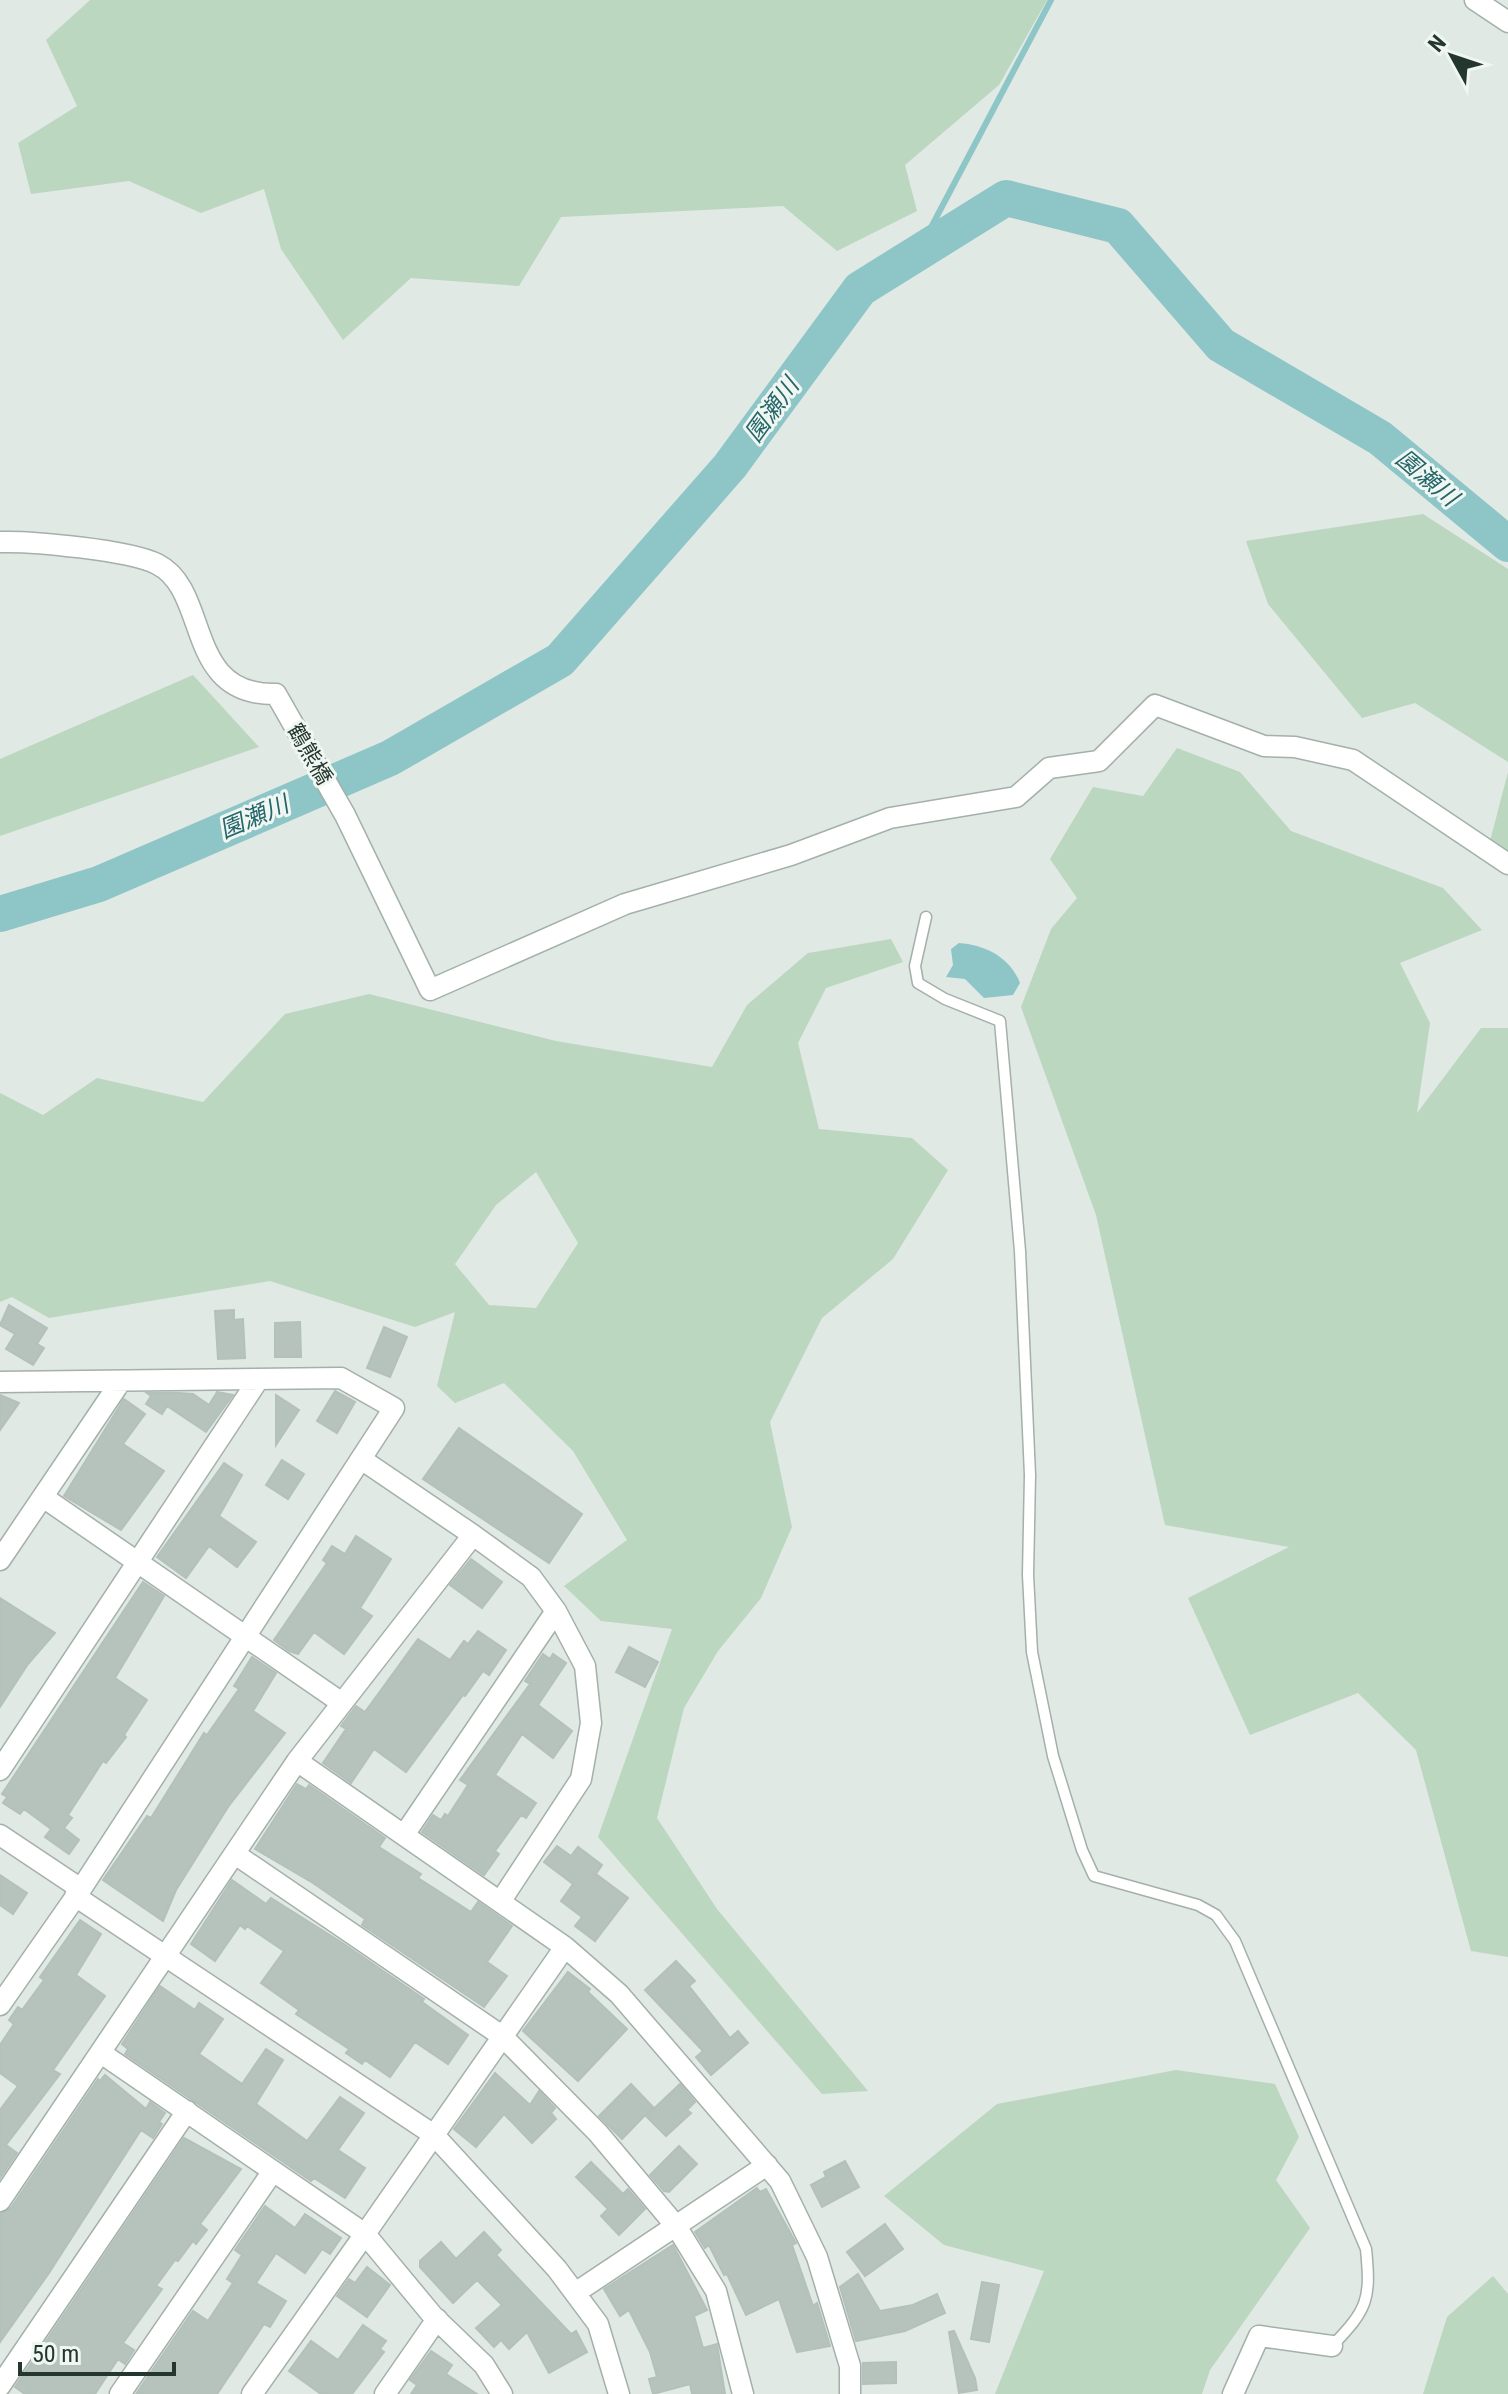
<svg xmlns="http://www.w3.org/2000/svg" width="1508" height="2394" font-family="'Roboto Condensed','Noto Sans JP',sans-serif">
	<rect width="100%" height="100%" fill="#e0e9e4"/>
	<path fill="#bbd7c0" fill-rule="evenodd" d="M90,0h957l-48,85 -94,80 12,46 -80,40 -54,-45 -222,11 -42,69 -108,-8 -68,62 -62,-91 -17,-60 -63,24 -72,-32 -98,13 -13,-51 59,-37 -31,-66z
		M1423,514l85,55v193l-93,-59 -53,15 -94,-114 -22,-63z
		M193,675l66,72 -259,89v-77z
		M1177,748l63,24 51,59 152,57 39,42 -82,33 30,60 -13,90 64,-85h27v929l-37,-6 -55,-201 -58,-57 -108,42 -62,-137 101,-51 -124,-22 -69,-310 -75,-208 30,-78 26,-31 -27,-39 43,-72 50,9z
		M1508,772v98l-19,-25z
		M891,939l12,23 -77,26 -28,55 21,86 93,9 36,32 -55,89 -71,59 -52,104 22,105 -31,71 -43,53 -34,57 -27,110 60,91 151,182 -46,3 -224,-257 74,-208 -71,-8 -37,-35 63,-46 -54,-89 -69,-68 -49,20 -18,-17 18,-74 -40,15 -145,-46 -221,37 -37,-21 -12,5v-209l43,22 54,-37 106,24 82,-88 84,-20 187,47 156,26 35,-62 61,-52zM536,1172l42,71 -42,65 -47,-3 -34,-41 41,-59z
		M1176,2070l99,14 24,53 -23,43 34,48 -100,142 -8,24h-207l49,-123 -100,-26 -60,-49 113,-92z
		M1493,2276l15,18v100h-85l24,-77z"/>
	<path fill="#8ec5c7" d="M959,943c26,2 51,14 61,40l-7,12 -29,3 -19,-19 -19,-2 7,-12 -2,-16z"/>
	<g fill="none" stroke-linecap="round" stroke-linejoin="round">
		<path stroke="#8ec5c7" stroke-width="6" d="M917,254l134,-254"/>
		<path stroke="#8ec5c7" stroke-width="36" d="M0,914l99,-30 291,-126 170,-98 170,-194 130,-177 146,-91 112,28 103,119 159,93 128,106"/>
	</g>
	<path fill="#b5c3bc" stroke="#b3c1ba" stroke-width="2" d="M9,1305l38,23 -10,16 7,4 -11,17 -27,-16 9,-15 -15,-9z
		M234,1310v10l9,-1 2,39 -27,1 -3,-48z
		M300,1322l1,35h-26v-34z
		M384,1327l23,10 -17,40 -23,-9z
		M335,1391l20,11 -18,31 -20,-12z
		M217,1392l16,3 -27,37 -39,-26 -5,8 -16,-10 5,-8 -4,-3h32l14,1 16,11z
		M0,1395l19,8 -19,27z
		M276,1395l23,15 -23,35z
		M124,1399l21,15 -22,30 41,27 -43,59 -57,-34z
		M459,1428l123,86 -33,49 -126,-84z
		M282,1460l22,14 -16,25 -22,-14z
		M224,1463l18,12 -23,41 37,26 -19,25 -28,-21 -23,32 -29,-21z
		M356,1536l35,23 -31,49 12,8 -28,38 -30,-22 -16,22 -9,-3 -15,-11 53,-77 -4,-3 9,-14 13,8z
		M471,1559l31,23 -20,26 -32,-23z
		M143,1582l21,14 -49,82 32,22 -23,35 2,2 -20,26 -3,-2 -35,54 4,3 -8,10 15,12 -10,14 -24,-17 6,-8 -27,-20 -4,5 -17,-11 4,-6 -5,-3z
		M0,1598l55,35 -27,31 -28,43z
		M478,1631l28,19 -17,25 -6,-4 -18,25 -2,-1 -57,77 -32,-23 -23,34 -28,-20 23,-34 -5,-3 15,-20 9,6 53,-73 32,21 14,-19 4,3z
		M629,1647l29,15 -13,25 -29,-15z
		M543,1654l7,5 3,-5 13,9 -28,42 34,26 -19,27 -31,-24 -27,41 41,28 -10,15 -5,-3 -26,36 4,3 -15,21 -62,-43 11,-17 8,5 4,-6 3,2 20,-31 -8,-5 70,-96 -5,-3z
		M252,1657l24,16 -23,38 32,22 -57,74 -52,83 -13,31 -60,-41 44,-64 4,2 53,-85 3,2 32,-46 -5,-3z
		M297,1784l9,5 3,-4 76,53 -6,9 42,27 -3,4 53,34 7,-10 34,24 -25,36 20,14 -23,31 -122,-82 3,-6 -52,-36 -58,-34z
		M557,1846l14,10 7,-9 24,18 -6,9 32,24 -33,43 -20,-15 7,-9 -21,-16 12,-17 -29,-22z
		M0,1875l27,18 -14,21 -13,-9z
		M232,1880l34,24 5,-6 73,46 80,55 -2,3 46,33 -20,29 -33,-22 -25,35 -25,-17 -3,4 -16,-11 3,-4 -53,-35 3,-4 -38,-27 23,-32 -37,-25 -2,3 -5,-4 -25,36 -24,-17z
		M80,1920l21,14 -25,41 29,21 -52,74 7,4 -54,71 11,8 -17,25v-68l18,-24 -18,-13v-28l14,-21 -5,-4 9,-13 4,3 22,-30 -4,-3z
		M676,1961l19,20 -6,5 41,52 8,-7 10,12 -37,32 -15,-18 7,-6 -58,-61z
		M568,1972l22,17 -2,3 39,37 -49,52 -55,-50z
		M160,1986l35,24 4,-7 24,16 -24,35 43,30 24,-35 17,11 -27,44 51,37 33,-44 24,16 -26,37 27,18 -20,30 -31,-20 -3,3 -186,-127 3,-5 -6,-5z
		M495,2073l35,32 9,-14 16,17 -4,5 5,6 -24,24 -28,-29 -28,33 -22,-18z
		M105,2075l41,34 4,-7 15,11 -6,9 3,2 -9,14 -12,-8 -92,143 -49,69v-128l11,-6 87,-129 2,2z
		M631,2084l22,23 -31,32 -23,-23z
		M680,2084l15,18 -8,8 4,3 -25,23 -20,-20z
		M184,2138l57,31 -41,55 7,6 -11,14 -3,-3 -15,20 -3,-1 -19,26 6,3 -39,54 11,7 -9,14 -7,-5 -23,35h-70l-10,-7z
		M679,2146l18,18 -28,28 -5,-1 -14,-16z
		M845,2161l14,26 -37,20 -11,-22 15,-8 -2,-5z
		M591,2162l32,32 5,-5 17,20 -26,26 -18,-19 7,-7 -32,-32z
		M757,2188l3,4 6,-3 30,54 -4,2 21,61 4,-3 13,43 -33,6 -18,-53 -33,16 -19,-41 -3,1 -15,-30 -4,3 -10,-16z
		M265,2206l30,22 10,-14 36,24 -11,16 -8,-5 -17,24 -29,-20 -20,30 30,18 -16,26 -6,-3 -47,70h-81l57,-83 15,10 25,-38 -6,-4 15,-24 -7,-5z
		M885,2224l18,25 -38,27 -18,-24z
		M484,2232l17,18 -5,5 75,79 5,-3 11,21 -38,21 -22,-41 -18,17 -8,-9 -7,7 -18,-19 26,-23 -25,-25 -24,23 -33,-36v-6l21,-19 15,17z
		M673,2245l34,65 -13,6 9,32 14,-4 8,50h-33l-2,-10 -37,10 -4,-15 8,-2 -7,-25 -21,-42 -9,6 -16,-27z
		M367,2267l23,18 -23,32 -30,-21 12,-17 6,4z
		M858,2274l22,37 33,-6 24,-11 8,19 -40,18 -49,10 -16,-54z
		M982,2282l17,3 -10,57 -18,-3z
		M363,2325l23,16 -6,8 4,3 -32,42h-31l-32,-23 22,-30 27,19z
		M954,2331l21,47 2,12 -18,3 -10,-61z
		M431,2351l21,14 -6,9 31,20h-66l6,-9 -7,-5z
		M896,2362v21l-33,1v-21z"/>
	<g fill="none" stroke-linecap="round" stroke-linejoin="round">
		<defs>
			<path id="lane" d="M926,917l-11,49 3,17 27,16 55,22 20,230 10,224 -2,100 4,77 21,104 29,94 12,26 104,29 18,10 19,26 131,308c5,50 2,60 -34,97"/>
			<path id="street" d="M1475,0l33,22
				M0,542c32,-1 129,8 157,22 54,27 26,132 119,130l69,121 85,175 195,-86 166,-49 99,-37 126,-21 33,-29 50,-7 56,-56 109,41 31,1 58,13 155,104
				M0,1382l341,-4 53,30 -313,481 -81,116
				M43,1497l299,206
				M473,1535l58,42 25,34 29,55 6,57 -10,56 -81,123
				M0,1560l121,-179
				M0,1770l258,-390
				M0,1835l81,54
				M404,1835l152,-224
				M235,1854l267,182 96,97 78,93 40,65 27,103
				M75,1896l359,239 123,134 41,55 21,70
				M565,1947l54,47 161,187 37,76 33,109v28
				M101,2053l172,118
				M0,2201l297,-440
				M575,2293l192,-128
				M0,2386l187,-275
				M120,2394l153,-223 92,63 200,-287 -268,-186 176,-226 -112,-76
				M252,2394l113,-160 68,82 51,49 18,29
				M385,2394l52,-75
				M1233,2394l26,-58 73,10"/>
		</defs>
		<use href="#lane" stroke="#a4b0aa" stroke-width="13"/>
		<use href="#street" stroke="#a4b0aa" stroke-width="23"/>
		<use href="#lane" stroke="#fff" stroke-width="10"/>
		<use href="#street" stroke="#fff" stroke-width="20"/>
	</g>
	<g text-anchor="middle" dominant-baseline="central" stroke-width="6" stroke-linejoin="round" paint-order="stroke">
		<g font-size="22" fill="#23372f" stroke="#f0f6f2">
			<text transform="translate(310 754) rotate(60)">鶴熊橋</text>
		</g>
		<g font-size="24" font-style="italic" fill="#25666a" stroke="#f0f6f2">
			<text transform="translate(772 410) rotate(-54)">園瀬川</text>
			<text transform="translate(1427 478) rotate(40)">園瀬川</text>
			<text transform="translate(254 817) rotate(-23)">園瀬川</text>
		</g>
	</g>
	<g transform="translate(1452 56) rotate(310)" stroke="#f0f6f2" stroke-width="6" paint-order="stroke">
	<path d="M0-6L14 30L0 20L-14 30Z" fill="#23372f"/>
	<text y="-12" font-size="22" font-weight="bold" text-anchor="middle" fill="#23372f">N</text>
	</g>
	<path d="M20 2362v12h154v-12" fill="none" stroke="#23372f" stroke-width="4"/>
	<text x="32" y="2362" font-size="24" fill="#23372f" stroke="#f0f6f2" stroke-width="6" paint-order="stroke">50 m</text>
</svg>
